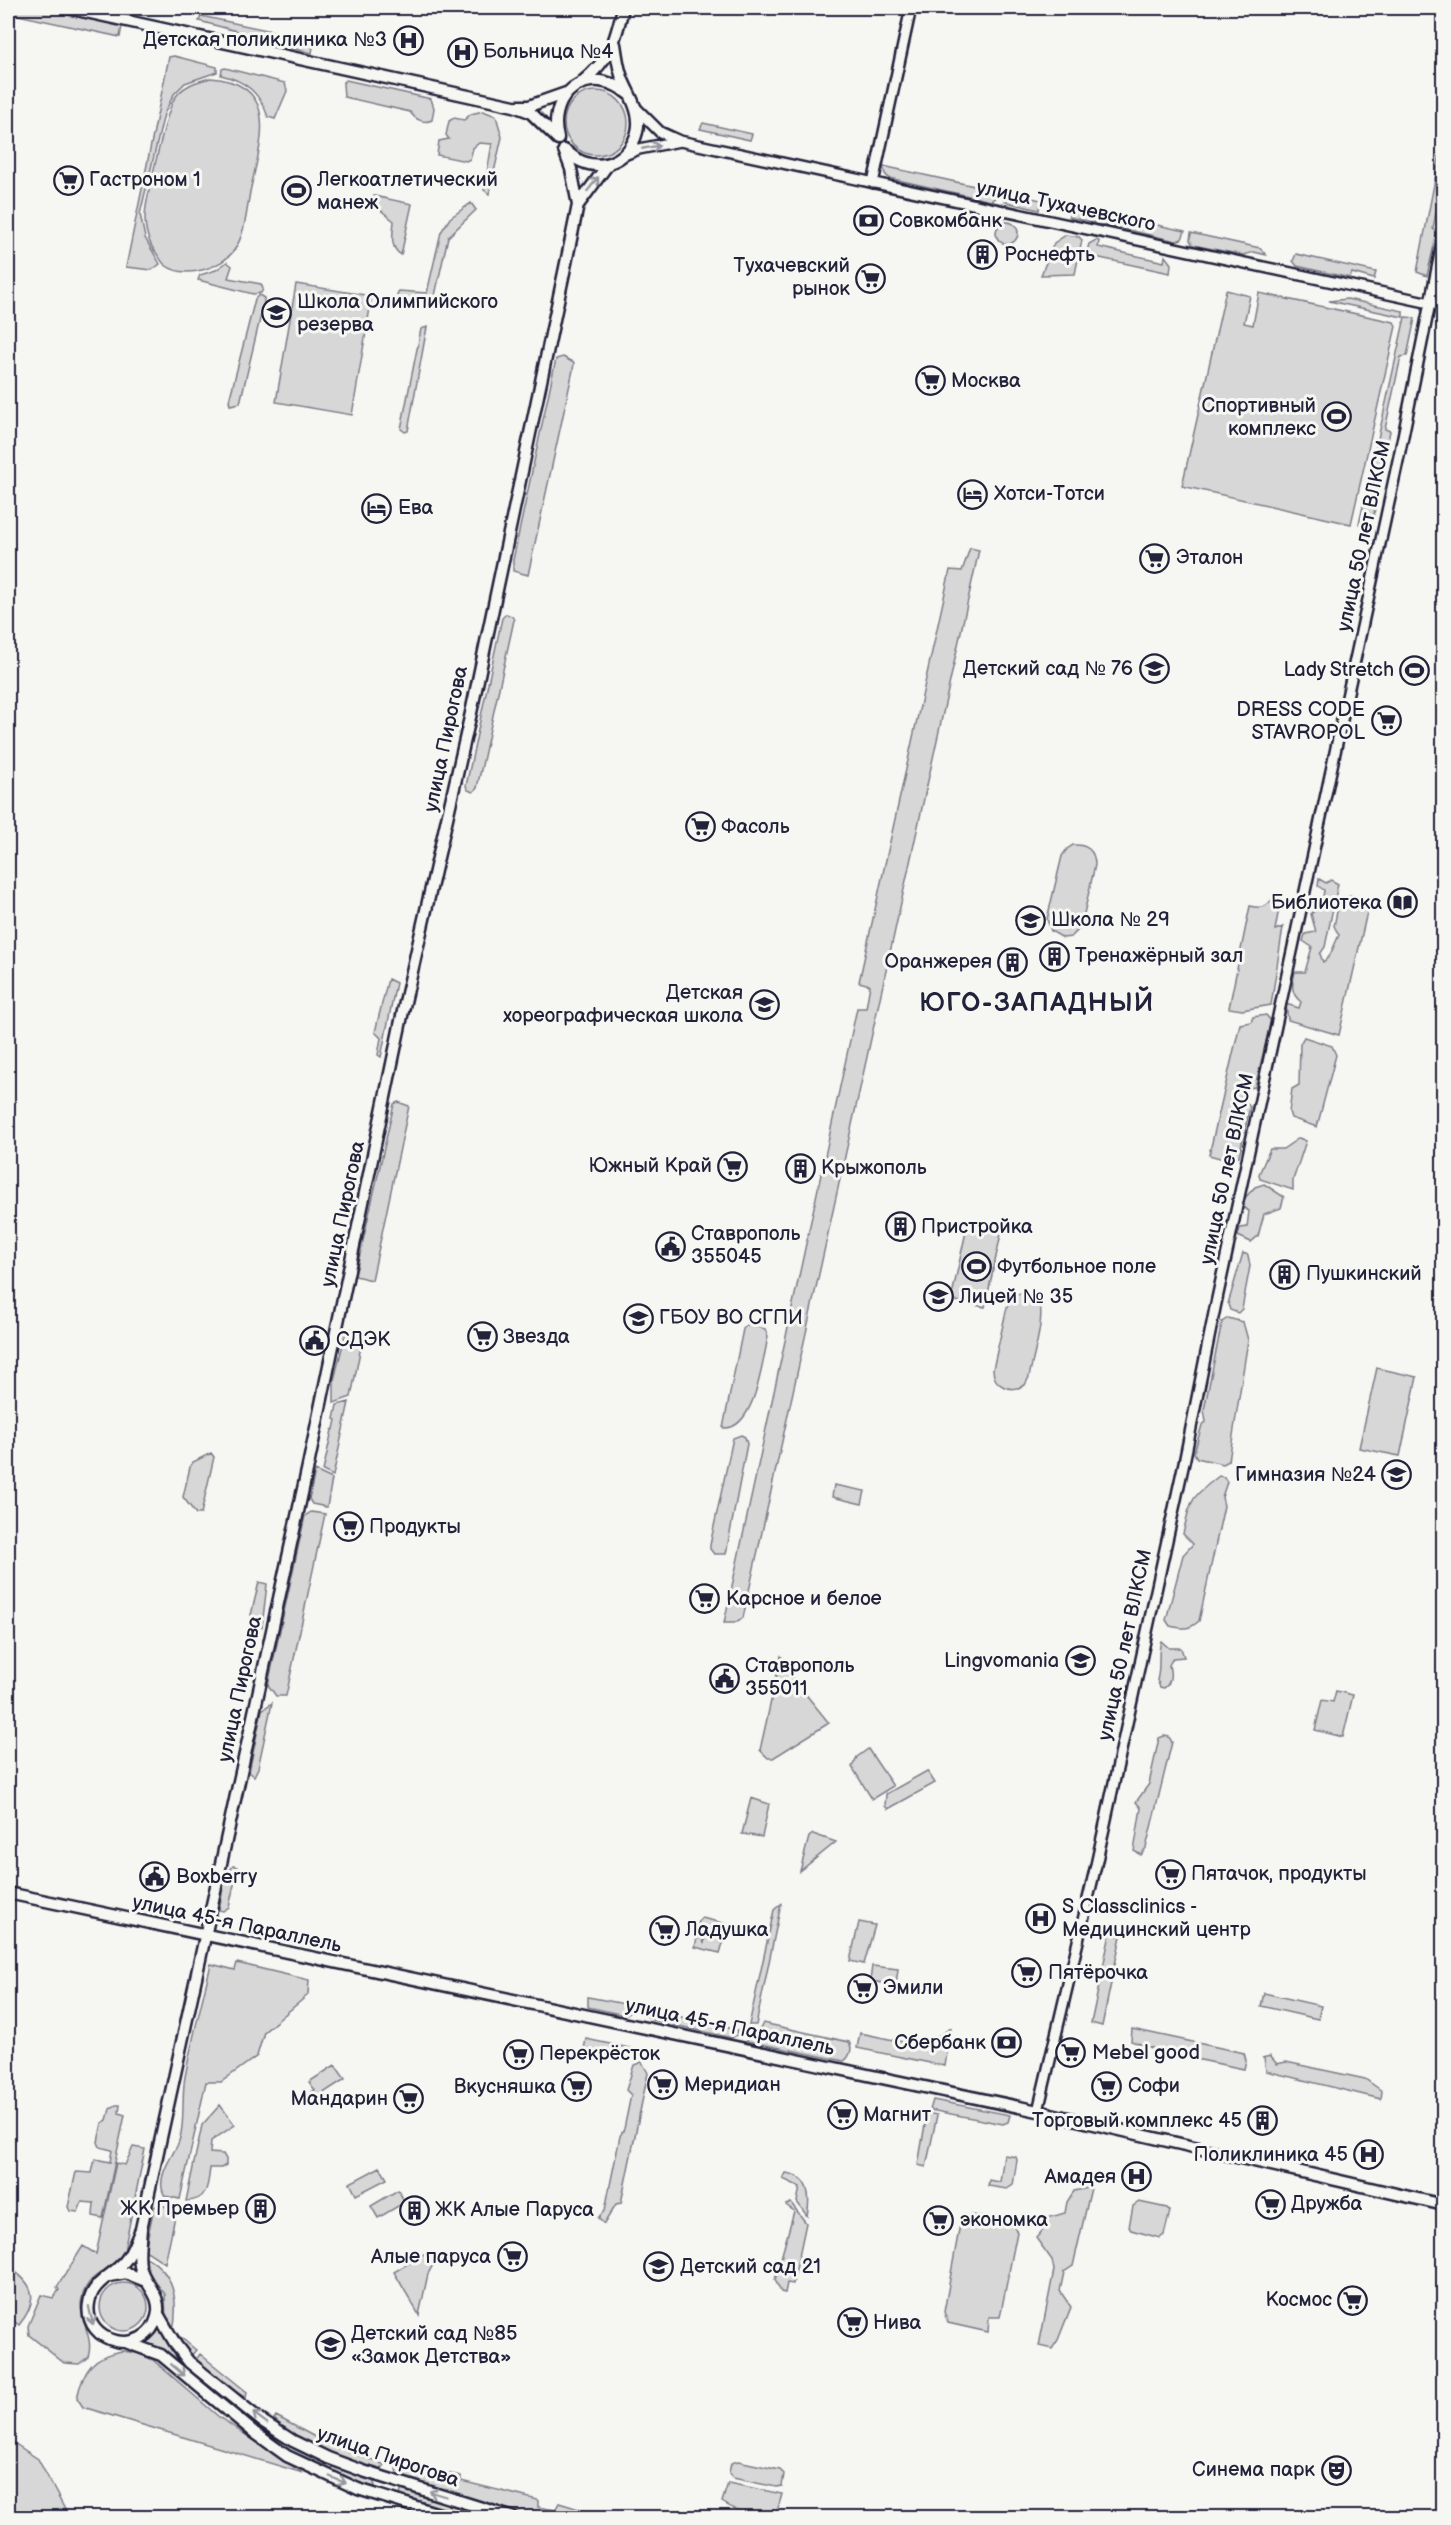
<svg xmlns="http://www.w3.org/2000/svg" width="1451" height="2525" font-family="'Balsamiq Sans',sans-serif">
	<rect width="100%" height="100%" fill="#f6f6f2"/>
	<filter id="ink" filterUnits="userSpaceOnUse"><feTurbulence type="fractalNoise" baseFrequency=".0167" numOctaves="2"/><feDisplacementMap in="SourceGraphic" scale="12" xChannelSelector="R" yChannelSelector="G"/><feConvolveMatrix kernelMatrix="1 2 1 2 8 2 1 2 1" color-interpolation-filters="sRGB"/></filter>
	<g filter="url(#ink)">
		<path fill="#d7d7d7" stroke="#7c7c89" stroke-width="1.5" d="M14,8h21l87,18 -2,11 -107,-23z
			M201,16l113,24 -2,13 -66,-15 -6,-6 -41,-11z
			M174,56l43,11v5l-32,11 -11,11 -10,20 -24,100 5,24 15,26 -8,6 -26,-3 43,-210z
			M225,68l60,15 2,8 -12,28 -7,-2c-8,-24 -22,-36 -47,-42l1,-6z
			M211,78c72,6 49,67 39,114 -3,17 -5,42 -15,57 -12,19 -50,31 -70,16 -3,-3 -6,-8 -8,-11 -9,-11 -12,-24 -12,-38 0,-14 22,-104 28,-115 8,-15 24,-20 38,-23z
			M346,80l85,19 3,9 -2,12c-9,4 -17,-1 -22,-8l-66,-15 -1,-14z
			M564 123a32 32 0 1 1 64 0a32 32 0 1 1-64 0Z
			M483,111l13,5 6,21 -13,57 -5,-4 8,-46 -13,-1 -6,5 -3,11 -4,2 -29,-6 2,-14 10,-2 -3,-4 3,-14 5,-3 10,2 7,-6z
			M703,123l49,11 -2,6 -50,-11z
			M1443,138v37l-10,54 4,3 -10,44 -10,-4z
			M883,166l114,25 1,4 -7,6 -102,-23 -4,-4z
			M1005,192l36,8 -2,10 -33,-8 -3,-3z
			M374,196l38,8 -11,51c-12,-8 -8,-21 -7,-34l-21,-17z
			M471,203l5,7 -28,27 -14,63 -8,6 -27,-3 -2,-9 2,-3 28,2 14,-61 9,-14z
			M1069,206l116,25 -3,8 -6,2 -107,-24z
			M996 233a11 11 0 1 1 22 0a11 11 0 1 1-22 0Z
			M1191,233l69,15 6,7 -12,-3 -11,3 -50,-10 -3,-5z
			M1066,235l13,2 3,3 -7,34 -34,1 13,-32z
			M1096,240l3,1 -1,6 66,15 1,-6 6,8 -1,9 -84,-18 3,-11z
			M1296,254l80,18 -2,7 -22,-6 -2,5 -53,-12 -4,-5z
			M227,262l5,4 -4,12 33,6 2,5 -2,4 -8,1 -55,-14 2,-5 16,-5z
			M296,284l76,12 -20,119 -76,-13z
			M1226,290l24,6 -6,27 9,2 6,-32 135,29 2,4 -45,198 -169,-38z
			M259,295l5,3v4l-24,101 -10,2 -1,-4 26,-102z
			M1347,299l56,12v6l-74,-16z
			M1405,317l10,1 -1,5 -7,33 -6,1 -16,72 5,2 -17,88 -4,4 -10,1z
			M427,327l-19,104 -3,1 -4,-3 20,-100z
			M563,357l11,6 -1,7 -45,205 -15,-4v-11l43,-201z
			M970,548l9,2 -236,1068 -9,5h-10l133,-615h9l4,-23 -11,-3 91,-412 12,1z
			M506,614l6,2 2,4 -37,168 -4,4 -5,-2 -2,-4 36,-168z
			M1073,845c13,-1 22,5 22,20l-14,62 -10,10 -8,1 -12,-7 -4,-12 15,-63 5,-7z
			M1319,879l7,4 5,-3 7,4 -13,63 -5,7 3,8 6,-5 10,-22 -5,-9 4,-19 10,-3 -2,-6 4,-3 20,4 -31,136 -51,-15 -2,-16 13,4 2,-6c-11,-9 -9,-17 -6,-30h10l7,-25 -9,-6 2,-7 11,-2 -5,-18 11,-10 2,-14 -6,-4z
			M1274,896l7,2 -6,32 8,-3 -12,78 -29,5 -13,-2 21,-102c12,3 18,1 24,-10z
			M388,979l8,4 -15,74 -3,-2 3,-17 -6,-6z
			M1266,1015l5,6 -16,66 -12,2 -1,9 8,9 -11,49 -12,4 -18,-5 31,-131 11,-2 2,-5z
			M1304,1037l28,9 4,9 -19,72 -26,-9 -2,-6 3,-23 7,-4 1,-41z
			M398,1102l11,4 -37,174 -17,-4 39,-172z
			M1299,1138l7,3 -13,39v10l-33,-11 -1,-5 11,-25h13z
			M1264,1184l20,13 -3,11 -17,6 -6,22 -7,6 -13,-6 2,-8 7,-1 2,-16 -8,-5v-4l14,-15z
			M967,1227l34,7 -16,73 -34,-7z
			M1243,1253l5,2 2,11 -8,43 -4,4 -8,-3 -2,-6z
			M1021,1293c6,1 13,2 17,8 9,12 -6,60 -9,76l-4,8c-14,8 -32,2 -32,-16l14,-62 7,-12z
			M1228,1318l15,4 5,18 -19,121 -6,3 -26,-6 -3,-5 8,-28 4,-3 -2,-12 18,-88z
			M747,1325l18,4 3,8c-5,22 -13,94 -45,91l20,-99z
			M351,1329l13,2 -13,66 -17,6v-23l12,-48z
			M1377,1368l40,9 -17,79 -41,-8z
			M349,1402l-16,74 -10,-5 9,-41 2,-1 2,-9 -2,-1 3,-14z
			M741,1435l4,2 2,7 -21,110h-12l-4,-5v-4l23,-107z
			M211,1453l3,4 -13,57h-5l-13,-17 7,-30 3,-5z
			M315,1471l17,8 -5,28 -15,-3 -3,-5z
			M1219,1476l5,1 3,5 -5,15 2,9 -25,115c-10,9 -16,8 -29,5l-4,-6 17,-65 10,-11 -10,-10c8,-35 7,-36 36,-58z
			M834,1485l31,6 -3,13 -30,-7z
			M311,1512l14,2 -39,182h-10l-8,-11 37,-169z
			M259,1582l8,2 -5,43h-8l-3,-12z
			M1161,1641l8,7h12l3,9 -11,1 -4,7c2,8 3,18 -5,23l-4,-1 -3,-7c4,-13 0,-26 4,-39z
			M781,1656l14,25 34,42 -56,35h-5l-8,-8z
			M1336,1691l17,4 -10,42 -28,-7 7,-30 11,2z
			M272,1703l-14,65 -4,8 -5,-4 13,-62z
			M1164,1736l5,1 3,5 -26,106 -5,7 -7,-4 7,-43 -5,-6 13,-18 10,-46z
			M868,1749l25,37 -21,13 -20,-32 5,-10z
			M927,1771l8,12 -47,26 -3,-3 1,-12z
			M751,1798l18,6 -7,33 -20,-3z
			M813,1834l23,8 -36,29 9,-34z
			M233,1866l5,1 -9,40 -6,4 -4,-1 6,-33z
			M781,1904l-25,121h-7l25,-115z
			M702,1918l25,6 -4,16 -4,-1v3l4,1 -3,10 -25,-6 2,-9 6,1 1,5 1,-7 -8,-2 2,-6h-2l2,-8z
			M859,1922l16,3 -11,39 -14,-3z
			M1110,1934l11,2 -19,90 -11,-3z
			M237,1963l72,17 -1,15 -44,37 -7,24 -36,26h-15l-26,117 -15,-3c-10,-16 5,-37 12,-50 9,-18 4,-49 8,-69 7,-38 17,-75 26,-113l24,6z
			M872,1966l26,3 -2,16 -26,-4z
			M1264,1993l57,13 -3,13 -57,-13z
			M588,1997l48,9v3l-12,6 -36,-8z
			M643,2008l94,22 1,4 -6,4 -80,-18 -7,-5z
			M763,2023l86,19c4,6 1,15 -5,19l-97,-20 1,-10 12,-2z
			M951,2028l-6,38 -88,-18 3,-15 62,13z
			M1132,2029l112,24 2,7 -2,9 -77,-16 -36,-12z
			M586,2039l48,10 -3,10 -47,-10z
			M1270,2056l7,8 9,-2 79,17 17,12 -1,8 -115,-28 -2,-13h-2z
			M642,2062l6,11 -27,130 -5,1 -12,20 -6,-6 7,-8 15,-74 4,-7 7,-34 -5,-5 8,-25z
			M335,2065l10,14 -37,24 -4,-6 11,-7 -6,-8z
			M933,2100l77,15 -2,7 -5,2 -73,-14z
			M116,2105h4l-1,8 6,2 -22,103 -10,-2 1,-13 -12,-1 -4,10 -8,-1 -2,-4 8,-35 16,1 3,-14 15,3 2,-12 -12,-3 -2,-5 4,-19 5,-3 3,-11z
			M220,2105l15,20 -24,16 -1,12 13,1 3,5v6l-5,3h-11c-2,19 -3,33 -24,33l16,-76z
			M927,2113l10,2 -11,52 -8,-2z
			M133,2147l12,2 -21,102c-10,22 -36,19 -42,47 -5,21 13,38 6,59l-9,7 -15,-1 -35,-28 -1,-9 13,-31 12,3 6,-8 -2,-3 26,-41 13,8 20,-91 9,2z
			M1004,2155l12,2 1,3 -4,25 -6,4 -19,-3 1,-6 11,2z
			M380,2167l7,12 -31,16 -6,-12z
			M786,2173c23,3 25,23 21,43l-10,-14 3,-15 -17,-8z
			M1088,2188h3l-18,78 -9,6 -4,19 11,16 -13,33 -6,9 -13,-3 15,-76 -2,-10 -16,-22 7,-8 1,-11 21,-6 2,-11 7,-11z
			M398,2190l7,12 -27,16 -7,-12z
			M1139,2202l28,6 3,3 -6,24 -4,3 -29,-8 -2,-3 4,-21z
			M791,2203l15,20 -13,61 -6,-1 -2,10 -4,-1 -6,-12 19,-69 -8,-6z
			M158,2205l16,3 2,4 -11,51 -20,-13 9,-43z
			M970,2215c14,1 40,2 47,17l-17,85h-11l-1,15 -40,-9 -4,-11 16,-88z
			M424,2254l11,7 -7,13 -9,41 -25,-43z
			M144,2256c30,15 35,44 29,75l23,19 -6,7 -24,-35 -1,-28 -20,-25z
			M8,2267c26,16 32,32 11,58l-11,-8z
			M100 2307a24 24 0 1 1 48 0a24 24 0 1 1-48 0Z
			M160,2329c12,27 32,43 54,61 54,45 93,68 159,90l2,6 -5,3 -59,-24 -47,-29 -106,-87 -12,-6z
			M122,2351l16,2 15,7 66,57 84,56 -220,-66 -6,-9c6,-27 16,-43 45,-47z
			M200,2354l47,38 -1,6 -22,-13 -29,-24z
			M276,2416l50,27 59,22 -4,4 -6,1c-36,-13 -73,-24 -101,-51z
			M8,2439l30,20 31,58h-61z
			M738,2461l42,9 4,4 -2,12 -6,1 -43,-9 -4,-5 2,-10z
			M400,2463l61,13v5l77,19v7l17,3 4,-7 20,6 -1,8h-54l-123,-38 -4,-3 -1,-9z
			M728,2483l54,11 -6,22c-16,2 -41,-5 -54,-14z
			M402,2488l95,29h-35l-63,-18z"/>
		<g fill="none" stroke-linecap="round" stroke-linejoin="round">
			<defs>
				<path id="tertiary" d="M636,108l24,24 20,9 764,165
					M624,155l15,-6 41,-8
					M873,183l38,-175
					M1038,2111l58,-246 89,-407 30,-150 184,-852 45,-222"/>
				<path id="secondary" d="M68,8l446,98 16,6 28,27
					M582,82c29,-24 33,-40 41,-74
					M518,106h11l37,-13
					M558,138c-10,-36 19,-69 56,-53 6,2 11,7 16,10
					M566,151c12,11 27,17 43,12 22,-7 34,-32 27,-53 -3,-11 -9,-20 -13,-30 -5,-11 -6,-24 -8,-36
					M578,205l31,-42
					M8,1893l1030,218 406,94
					M141,2229c-5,11 -9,25 -17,33 -12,14 -32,20 -35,41 -7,42 57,55 68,14 6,-22 -13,-32 -17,-51 -2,-12 0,-25 1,-37l167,-763 95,-455 68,-298 99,-469 8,-39 -7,-36 -7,-19
					M110,2276l16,-3 20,8
					M158,2314l18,31 13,17 73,59 31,20 35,17 35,13 151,47
					M128,2343l33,12 94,78 32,23 71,33 94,29"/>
			</defs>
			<use href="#tertiary" stroke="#22223b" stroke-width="14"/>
			<use href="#secondary" stroke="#22223b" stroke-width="15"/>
			<use href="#tertiary" stroke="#f6f6f2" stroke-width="9"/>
			<use href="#secondary" stroke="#f6f6f2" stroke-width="10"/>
		</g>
		<defs><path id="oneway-shaft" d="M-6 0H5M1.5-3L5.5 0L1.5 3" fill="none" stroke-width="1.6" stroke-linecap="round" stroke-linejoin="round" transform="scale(1.5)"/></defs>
		<g stroke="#9797a0">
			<use href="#oneway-shaft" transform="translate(651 147) rotate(-11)"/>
			<use href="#oneway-shaft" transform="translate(593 184) rotate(-52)"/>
			<use href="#oneway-shaft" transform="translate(91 2316) rotate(76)"/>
			<use href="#oneway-shaft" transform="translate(178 2370) rotate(40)"/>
			<use href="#oneway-shaft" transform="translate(260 2418) rotate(-143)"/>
			<use href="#oneway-shaft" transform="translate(338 2480) rotate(23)"/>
			<use href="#oneway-shaft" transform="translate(438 2494) rotate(-163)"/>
		</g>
	</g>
	<defs>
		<symbol id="hospital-ring" viewBox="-11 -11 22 22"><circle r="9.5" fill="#f6f6f2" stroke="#22223b" stroke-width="1.5"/><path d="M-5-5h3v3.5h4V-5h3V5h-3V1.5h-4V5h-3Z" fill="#22223b"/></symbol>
		<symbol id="supermarket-ring" viewBox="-11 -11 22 22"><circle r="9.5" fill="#f6f6f2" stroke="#22223b" stroke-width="1.5"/><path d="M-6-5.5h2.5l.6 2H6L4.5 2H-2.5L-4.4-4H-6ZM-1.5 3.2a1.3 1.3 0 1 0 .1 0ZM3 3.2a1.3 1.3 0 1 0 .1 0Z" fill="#22223b"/></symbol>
		<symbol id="stadium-ring" viewBox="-11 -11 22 22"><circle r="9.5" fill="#f6f6f2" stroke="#22223b" stroke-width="1.5"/><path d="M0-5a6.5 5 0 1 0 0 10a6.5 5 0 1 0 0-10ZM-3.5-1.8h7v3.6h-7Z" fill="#22223b"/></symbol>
		<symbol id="bank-ring" viewBox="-11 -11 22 22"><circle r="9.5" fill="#f6f6f2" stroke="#22223b" stroke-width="1.5"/><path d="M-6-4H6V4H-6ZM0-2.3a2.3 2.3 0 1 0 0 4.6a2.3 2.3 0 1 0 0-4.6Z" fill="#22223b"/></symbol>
		<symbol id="building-ring" viewBox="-11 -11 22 22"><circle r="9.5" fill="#f6f6f2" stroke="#22223b" stroke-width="1.5"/><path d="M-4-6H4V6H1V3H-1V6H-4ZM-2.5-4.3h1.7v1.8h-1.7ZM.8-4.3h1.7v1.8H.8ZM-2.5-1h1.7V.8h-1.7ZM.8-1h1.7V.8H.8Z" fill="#22223b"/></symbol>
		<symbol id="school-ring" viewBox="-11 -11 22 22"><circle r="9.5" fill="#f6f6f2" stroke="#22223b" stroke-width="1.5"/><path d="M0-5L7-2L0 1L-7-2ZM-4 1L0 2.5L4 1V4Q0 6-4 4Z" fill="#22223b"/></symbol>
		<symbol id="hotel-ring" viewBox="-11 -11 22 22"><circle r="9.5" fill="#f6f6f2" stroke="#22223b" stroke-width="1.5"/><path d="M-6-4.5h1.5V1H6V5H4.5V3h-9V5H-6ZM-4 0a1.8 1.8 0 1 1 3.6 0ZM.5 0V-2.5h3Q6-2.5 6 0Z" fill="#22223b"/></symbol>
		<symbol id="library-ring" viewBox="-11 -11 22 22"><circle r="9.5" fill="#f6f6f2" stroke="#22223b" stroke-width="1.5"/><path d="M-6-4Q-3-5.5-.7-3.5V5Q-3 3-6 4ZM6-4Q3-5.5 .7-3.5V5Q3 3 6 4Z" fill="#22223b"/></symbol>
		<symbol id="civic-ring" viewBox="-11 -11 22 22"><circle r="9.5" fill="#f6f6f2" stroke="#22223b" stroke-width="1.5"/><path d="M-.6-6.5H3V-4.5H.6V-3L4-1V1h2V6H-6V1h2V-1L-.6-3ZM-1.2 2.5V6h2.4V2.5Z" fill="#22223b"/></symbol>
		<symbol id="university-ring" viewBox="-11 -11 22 22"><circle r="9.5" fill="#f6f6f2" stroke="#22223b" stroke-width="1.5"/><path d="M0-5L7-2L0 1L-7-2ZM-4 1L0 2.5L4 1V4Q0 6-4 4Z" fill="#22223b"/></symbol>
		<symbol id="theatre-ring" viewBox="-11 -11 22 22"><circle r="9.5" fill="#f6f6f2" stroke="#22223b" stroke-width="1.5"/><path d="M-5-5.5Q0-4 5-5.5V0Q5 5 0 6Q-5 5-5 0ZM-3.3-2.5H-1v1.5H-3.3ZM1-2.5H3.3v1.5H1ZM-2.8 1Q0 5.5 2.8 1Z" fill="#22223b"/></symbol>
	</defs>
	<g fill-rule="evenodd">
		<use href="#hospital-ring" x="392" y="24" width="33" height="33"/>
		<use href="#hospital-ring" x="446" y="36" width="33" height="33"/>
		<use href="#supermarket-ring" x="52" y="164" width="33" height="33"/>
		<use href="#stadium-ring" x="280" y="174" width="33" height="33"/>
		<use href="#bank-ring" x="852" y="204" width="33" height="33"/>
		<use href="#building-ring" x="966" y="238" width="33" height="33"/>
		<use href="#supermarket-ring" x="854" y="262" width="33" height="33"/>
		<use href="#school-ring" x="260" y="296" width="33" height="33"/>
		<use href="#supermarket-ring" x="914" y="364" width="33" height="33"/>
		<use href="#stadium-ring" x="1320" y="400" width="33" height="33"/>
		<use href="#hotel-ring" x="956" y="478" width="33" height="33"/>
		<use href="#hotel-ring" x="360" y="492" width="33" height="33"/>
		<use href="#supermarket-ring" x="1138" y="542" width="33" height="33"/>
		<use href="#school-ring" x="1138" y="652" width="33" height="33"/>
		<use href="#stadium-ring" x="1398" y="654" width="33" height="33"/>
		<use href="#supermarket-ring" x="1370" y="704" width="33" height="33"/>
		<use href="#supermarket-ring" x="684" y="810" width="33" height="33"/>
		<use href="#library-ring" x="1386" y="886" width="33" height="33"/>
		<use href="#school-ring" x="1014" y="904" width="33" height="33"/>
		<use href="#building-ring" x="1038" y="940" width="33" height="33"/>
		<use href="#building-ring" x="996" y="946" width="33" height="33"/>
		<use href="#school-ring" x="748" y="988" width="33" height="33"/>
		<use href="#supermarket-ring" x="716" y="1150" width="33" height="33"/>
		<use href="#building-ring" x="784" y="1152" width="33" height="33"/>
		<use href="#building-ring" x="884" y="1210" width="33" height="33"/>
		<use href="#civic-ring" x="654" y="1230" width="33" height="33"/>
		<use href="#stadium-ring" x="960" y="1250" width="33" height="33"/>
		<use href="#building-ring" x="1268" y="1258" width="33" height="33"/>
		<use href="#school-ring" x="922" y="1280" width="33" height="33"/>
		<use href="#university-ring" x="622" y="1302" width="33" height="33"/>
		<use href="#supermarket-ring" x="466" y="1320" width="33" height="33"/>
		<use href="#civic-ring" x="298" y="1324" width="33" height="33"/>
		<use href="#school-ring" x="1380" y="1458" width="33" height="33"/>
		<use href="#supermarket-ring" x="332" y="1510" width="33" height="33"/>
		<use href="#supermarket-ring" x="688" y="1582" width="33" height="33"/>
		<use href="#school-ring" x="1064" y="1644" width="33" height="33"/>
		<use href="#civic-ring" x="708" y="1662" width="33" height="33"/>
		<use href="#supermarket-ring" x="1154" y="1858" width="33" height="33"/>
		<use href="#civic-ring" x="138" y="1860" width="33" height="33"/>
		<use href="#hospital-ring" x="1024" y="1902" width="33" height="33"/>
		<use href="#supermarket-ring" x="648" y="1914" width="33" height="33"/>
		<use href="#supermarket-ring" x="1010" y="1956" width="33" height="33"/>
		<use href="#supermarket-ring" x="846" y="1972" width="33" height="33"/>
		<use href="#bank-ring" x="990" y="2026" width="33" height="33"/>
		<use href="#supermarket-ring" x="1054" y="2036" width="33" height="33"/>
		<use href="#supermarket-ring" x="502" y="2038" width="33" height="33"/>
		<use href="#supermarket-ring" x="646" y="2068" width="33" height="33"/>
		<use href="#supermarket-ring" x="1090" y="2070" width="33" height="33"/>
		<use href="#supermarket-ring" x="560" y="2070" width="33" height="33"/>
		<use href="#supermarket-ring" x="392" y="2082" width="33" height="33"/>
		<use href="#supermarket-ring" x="826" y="2098" width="33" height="33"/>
		<use href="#building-ring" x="1246" y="2104" width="33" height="33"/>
		<use href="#hospital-ring" x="1352" y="2138" width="33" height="33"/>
		<use href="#hospital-ring" x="1120" y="2160" width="33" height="33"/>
		<use href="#supermarket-ring" x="1254" y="2188" width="33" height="33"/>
		<use href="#building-ring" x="244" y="2192" width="33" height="33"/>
		<use href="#building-ring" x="398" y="2194" width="33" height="33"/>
		<use href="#supermarket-ring" x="922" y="2204" width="33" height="33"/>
		<use href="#supermarket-ring" x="496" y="2240" width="33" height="33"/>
		<use href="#school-ring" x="642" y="2250" width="33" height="33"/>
		<use href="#supermarket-ring" x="1336" y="2284" width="33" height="33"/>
		<use href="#supermarket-ring" x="836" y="2306" width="33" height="33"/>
		<use href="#school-ring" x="314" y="2328" width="33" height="33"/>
		<use href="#theatre-ring" x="1320" y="2454" width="33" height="33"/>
	</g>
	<g text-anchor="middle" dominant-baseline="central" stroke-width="6" stroke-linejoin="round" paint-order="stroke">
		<g font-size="20" fill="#22223b" stroke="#f6f6f2" text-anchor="start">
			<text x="387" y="40" text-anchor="end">Детская поликлиника №3</text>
			<text x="483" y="52">Больница №4</text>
			<text x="89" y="180">Гастроном 1</text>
			<text x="317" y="180">Легкоатлетический<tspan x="317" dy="23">манеж</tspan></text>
			<text x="889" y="221">Совкомбанк</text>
			<text x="1004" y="255">Роснефть</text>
			<text x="850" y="266" text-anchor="end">Тухачевский<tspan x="850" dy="23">рынок</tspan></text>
			<text x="297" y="302">Школа Олимпийского<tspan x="297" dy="23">резерва</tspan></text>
			<text x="951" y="381">Москва</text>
			<text x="1316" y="406" text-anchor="end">Спортивный<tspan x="1316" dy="23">комплекс</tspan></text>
			<text x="994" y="494">Хотси-Тотси</text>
			<text x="398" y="508">Ева</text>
			<text x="1176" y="558">Эталон</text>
			<text x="1133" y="669" text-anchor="end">Детский сад № 76</text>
			<text x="1394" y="670" text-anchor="end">Lady Stretch</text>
			<text x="1365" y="710" text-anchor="end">DRESS CODE<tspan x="1365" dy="23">STAVROPOL</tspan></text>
			<text x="721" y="827">Фасоль</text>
			<text x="1382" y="903" text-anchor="end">Библиотека</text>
			<text x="1051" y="920">Школа № 29</text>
			<text x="1075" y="956">Тренажёрный зал</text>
			<text x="992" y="962" text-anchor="end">Оранжерея</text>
			<text x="743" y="993" text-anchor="end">Детская<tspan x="743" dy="23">хореографическая школа</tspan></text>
			<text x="712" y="1166" text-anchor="end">Южный Край</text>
			<text x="821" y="1168">Крыжополь</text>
			<text x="921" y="1227">Пристройка</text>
			<text x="691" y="1234">Ставрополь<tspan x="691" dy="23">355045</tspan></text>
			<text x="997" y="1267">Футбольное поле</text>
			<text x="1306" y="1274">Пушкинский</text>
			<text x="959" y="1297">Лицей № 35</text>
			<text x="659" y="1318">ГБОУ ВО СГПИ</text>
			<text x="503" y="1337">Звезда</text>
			<text x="336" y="1340">СДЭК</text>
			<text x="1376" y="1475" text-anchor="end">Гимназия №24</text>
			<text x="369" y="1527">Продукты</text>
			<text x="726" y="1599">Карсное и белое</text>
			<text x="1059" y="1661" text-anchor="end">Lingvomania</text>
			<text x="745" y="1666">Ставрополь<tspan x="745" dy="23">355011</tspan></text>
			<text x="1191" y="1874">Пятачок, продукты</text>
			<text x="176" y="1877">Boxberry</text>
			<text x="1062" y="1907">S Classclinics -<tspan x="1062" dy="23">Медицинский центр</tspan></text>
			<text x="685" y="1930">Ладушка</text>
			<text x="1048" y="1973">Пятёрочка</text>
			<text x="883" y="1988">Эмили</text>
			<text x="986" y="2043" text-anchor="end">Сбербанк</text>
			<text x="1092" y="2053">Mebel good</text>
			<text x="539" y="2054">Перекрёсток</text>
			<text x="684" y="2085">Меридиан</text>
			<text x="1128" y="2086">Софи</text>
			<text x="556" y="2087" text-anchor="end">Вкусняшка</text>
			<text x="388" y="2099" text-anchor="end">Мандарин</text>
			<text x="863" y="2115">Магнит</text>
			<text x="1242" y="2121" text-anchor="end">Торговый комплекс 45</text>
			<text x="1348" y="2155" text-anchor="end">Поликлиника 45</text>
			<text x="1116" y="2177" text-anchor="end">Амадея</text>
			<text x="1291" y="2204">Дружба</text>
			<text x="239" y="2209" text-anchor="end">ЖК Премьер</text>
			<text x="435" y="2210">ЖК Алые Паруса</text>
			<text x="960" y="2220">экономка</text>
			<text x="491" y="2257" text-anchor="end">Алые паруса</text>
			<text x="680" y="2267">Детский сад 21</text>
			<text x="1332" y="2300" text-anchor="end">Космос</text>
			<text x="873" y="2323">Нива</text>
			<text x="351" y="2334">Детский сад №85<tspan x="351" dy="23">«Замок Детства»</tspan></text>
			<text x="1315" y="2470" text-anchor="end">Синема парк</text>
		</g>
		<g font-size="20" fill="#22223b" stroke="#f6f6f2">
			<text transform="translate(1066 206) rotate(12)">улица Тухачевского</text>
			<text transform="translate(1364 536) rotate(-78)">улица 50 лет ВЛКСМ</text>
			<text transform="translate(446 739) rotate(-78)">улица Пирогова</text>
			<text transform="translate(1227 1169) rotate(-78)">улица 50 лет ВЛКСМ</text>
			<text transform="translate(343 1214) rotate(-78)">улица Пирогова</text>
			<text transform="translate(1125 1645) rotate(-78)">улица 50 лет ВЛКСМ</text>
			<text transform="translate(240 1689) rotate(-78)">улица Пирогова</text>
			<text transform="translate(237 1924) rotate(12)">улица 45-я Параллель</text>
			<text transform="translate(730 2027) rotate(12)">улица 45-я Параллель</text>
			<text transform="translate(388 2457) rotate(19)">улица Пирогова</text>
		</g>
		<g font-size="26" font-weight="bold" letter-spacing="1.5" fill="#22223b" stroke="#f6f6f2">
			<text x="1037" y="1003">ЮГО-ЗАПАДНЫЙ</text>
		</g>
	</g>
	<rect width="1451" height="2525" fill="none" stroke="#f6f6f2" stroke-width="30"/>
	<rect x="15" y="15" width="1421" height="2495" fill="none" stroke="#22223b" stroke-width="2" filter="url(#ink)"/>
</svg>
